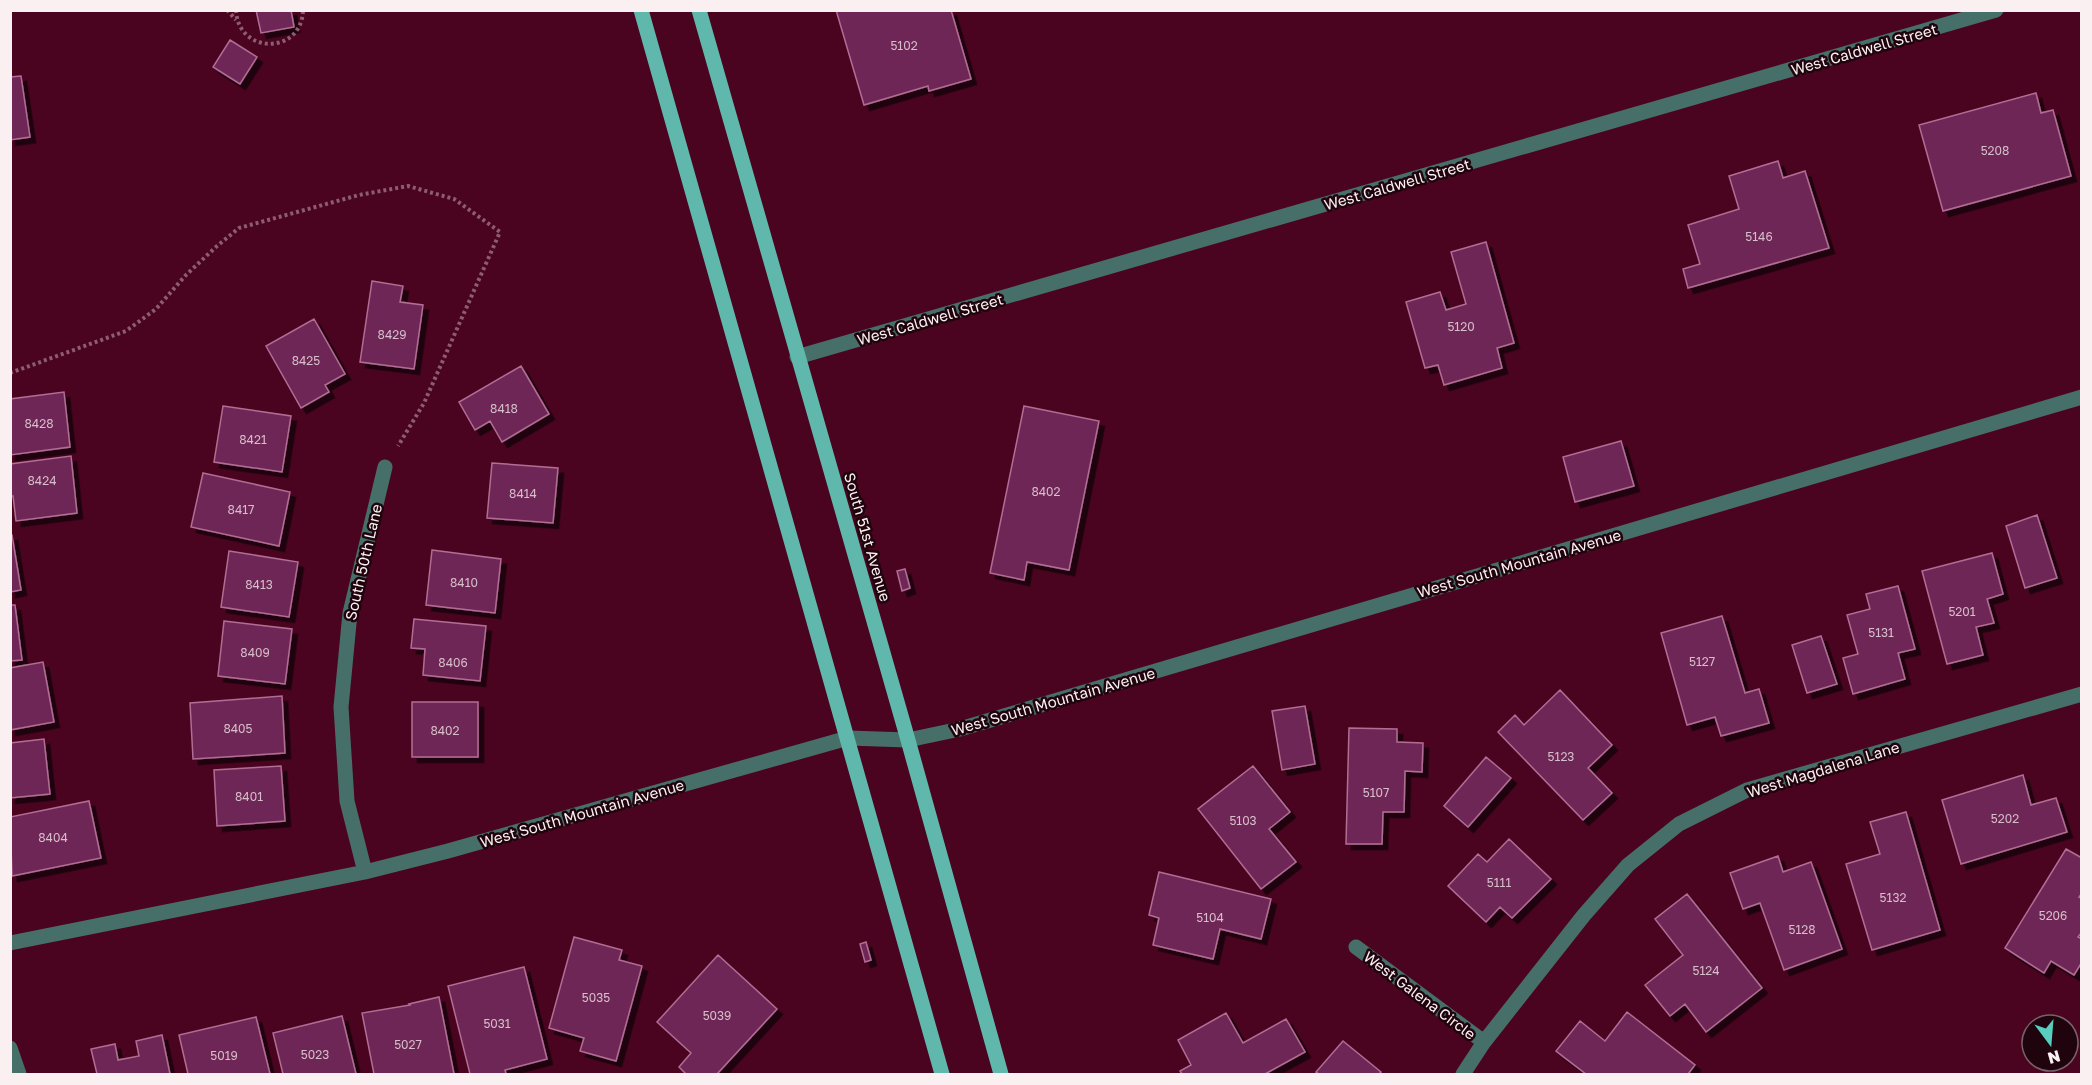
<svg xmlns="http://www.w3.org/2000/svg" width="2092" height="1085" font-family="'Golos Text',sans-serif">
	<defs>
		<filter id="shadow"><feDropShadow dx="5.5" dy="5.5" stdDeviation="0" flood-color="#0009"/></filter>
	</defs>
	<rect width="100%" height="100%" fill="#4b0420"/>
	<path fill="#6d2854" stroke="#b26d95" stroke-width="1.5" filter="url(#shadow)" d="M256,10h35l3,17 -33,6z
		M836,10h115l20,69 -42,12 -1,-5 -64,19z
		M230,40l27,17 -17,27 -27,-17z
		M21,76l9,61 -20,3v-63z
		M2036,93l5,20 12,-3 18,66 -128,35 -24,-86z
		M1778,161l5,17 22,-7 24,77 -141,40 -5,-19 17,-5 -12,-39 51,-16 -10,-33z
		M1486,242l28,101 -17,5 5,20 -58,17 -6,-20 -13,3 -19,-66 34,-10 6,18 20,-6 -15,-52z
		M372,281l31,5 -3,16 23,3 -9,64 -54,-7z
		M314,319l31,55 -20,11 4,7 -28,16 -35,-62z
		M521,366l28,48 -47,28 -12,-21 -15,9 -16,-28z
		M64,392l6,55 -60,8v-56z
		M223,406l68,10 -9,56 -68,-10z
		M1024,406l75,15 -30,149 -42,-8 -3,18 -34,-7z
		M1621,441l13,45 -59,16 -12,-45z
		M71,456l6,57 -61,8 -3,-25h-3v-32z
		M492,463l66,5 -5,55 -66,-5z
		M203,473l87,19 -11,54 -88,-19z
		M2037,515l20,63 -32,10 -19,-62z
		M10,535h2l9,55 -11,2z
		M432,550l69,9 -6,54 -69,-8z
		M229,551l69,11 -9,55 -68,-10z
		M1992,553l11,41 -16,5 7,24 -18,4 7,28 -36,9 -25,-93z
		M905,569l5,19 -8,3 -5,-20z
		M1898,586l17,63 -17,4 7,26 -52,15 -10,-36 15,-4 -11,-39 23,-6 -4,-15z
		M10,605h5l7,55 -12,1z
		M1722,616l23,77 14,-4 10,34 -48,13 -6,-19 -28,8 -26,-92z
		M414,619l72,7 -6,55 -57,-6 2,-26 -14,-1z
		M224,621l68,8 -7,55 -67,-8z
		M1821,636l16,48 -30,9 -15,-48z
		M43,662l11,60 -44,8v-62z
		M1560,690l52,55 -24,23 24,25 -29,27 -85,-88 17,-17 9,10z
		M282,696l3,57 -92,6 -3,-56z
		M412,702h66v55h-66z
		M1305,706l10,58 -33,6 -10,-59z
		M1349,728l48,1v13l26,1 -1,29 -17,-1 -1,41h-21l-1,32h-36z
		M44,739l6,55 -40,4v-55z
		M1486,757l25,21 -43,49 -24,-21z
		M281,766l4,55 -68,5 -3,-56z
		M1253,766l37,46 -21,17 27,33 -35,27 -63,-80z
		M2023,775l8,30 25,-7 11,34 -106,32 -19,-64z
		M89,801l12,57 -89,18 -2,-59z
		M1906,812l34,118 -68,20 -26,-86 34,-10 -10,-32z
		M1509,839l42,40 -39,39 -12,-11 -14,15 -38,-36 30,-32 9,8z
		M2066,849l16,9v35l-3,4 3,2v33l-4,5 4,2v23l-8,13 -23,-14 -7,12 -39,-25z
		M1778,856l5,16 28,-10 31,87 -58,21 -24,-67 -17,6 -13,-36z
		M1159,872l112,27 -10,40 -41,-10 -7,30 -60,-14 6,-27 -10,-3z
		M1687,894l75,94 -56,44 -21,-28 -15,12 -25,-31 38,-30 -28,-36z
		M574,937l48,13 -3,10 23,6 -26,95 -36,-10 4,-13 -35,-10z
		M866,942l5,18 -6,2 -5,-18z
		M718,955l59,54 -60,65h-31l-7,-7 12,-14 -34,-31z
		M524,967l23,92 -42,11 1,4h-36l-22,-88z
		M439,997l15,77h-80l-12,-61 48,-8 -1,-1z
		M1627,1012l68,53 -7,9h-102l-30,-23 24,-30 25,20z
		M1226,1013l17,30 43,-24 19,33 -40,22h-83l-2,-3 11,-6 -13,-25z
		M342,1016l14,58h-73l-10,-41z
		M256,1017l14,57h-82l-9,-39z
		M162,1035l8,39h-73l-6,-25 24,-5 3,16 21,-4 -3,-15z
		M1343,1041l38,31 -2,2h-60l-3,-2z"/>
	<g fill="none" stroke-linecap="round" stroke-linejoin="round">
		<path stroke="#8c5c6f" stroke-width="4" stroke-dasharray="3 3" stroke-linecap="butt" d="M227,10l9,10
			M236,10c2,45 66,45 67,0
			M10,373l116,-42 30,-22 30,-34 31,-29 22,-18 120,-33 49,-9 46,13 46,33 -76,171 -26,43"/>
		<path stroke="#476f69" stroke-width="15" d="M797,357l1199,-347
			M365,872l-18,-71 -6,-94 9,-94 35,-146
			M10,943l355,-71 83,-21 400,-113 60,2 52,-11 1122,-332
			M1356,947l128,95
			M10,1048l9,26
			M1463,1074l21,-32 100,-127 44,-50 51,-41 68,-34 335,-96"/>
		<path stroke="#60b8ac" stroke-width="15" d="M641,10l301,1064
			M699,10l209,730 93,334"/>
	</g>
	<g text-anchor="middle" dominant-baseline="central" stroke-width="5" stroke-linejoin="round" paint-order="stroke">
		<g font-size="12" fill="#d7beca">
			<text x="904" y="45">5102</text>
			<text x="1995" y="150">5208</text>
			<text x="1759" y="236">5146</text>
			<text x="1461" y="326">5120</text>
			<text x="392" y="334">8429</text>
			<text x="306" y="360">8425</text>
			<text x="504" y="408">8418</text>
			<text x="39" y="423">8428</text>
			<text x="253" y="439">8421</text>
			<text x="42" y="480">8424</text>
			<text x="1046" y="491">8402</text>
			<text x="523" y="493">8414</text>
			<text x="241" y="509">8417</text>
			<text x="464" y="582">8410</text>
			<text x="259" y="584">8413</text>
			<text x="1962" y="611">5201</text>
			<text x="1881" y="632">5131</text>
			<text x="255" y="652">8409</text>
			<text x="1702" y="661">5127</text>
			<text x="453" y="662">8406</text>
			<text x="238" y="728">8405</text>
			<text x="445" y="730">8402</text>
			<text x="1561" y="756">5123</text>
			<text x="1376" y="792">5107</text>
			<text x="249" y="796">8401</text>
			<text x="2005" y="818">5202</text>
			<text x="1243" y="820">5103</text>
			<text x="53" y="837">8404</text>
			<text x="1499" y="882">5111</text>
			<text x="1893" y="897">5132</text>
			<text x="2053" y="915">5206</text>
			<text x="1210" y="917">5104</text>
			<text x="1802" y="929">5128</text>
			<text x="1706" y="970">5124</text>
			<text x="596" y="997">5035</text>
			<text x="717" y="1015">5039</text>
			<text x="497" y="1023">5031</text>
			<text x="408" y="1044">5027</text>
			<text x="315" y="1054">5023</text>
			<text x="224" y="1055">5019</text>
		</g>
		<g font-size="15" fill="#faf0f2" stroke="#20040d">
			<text transform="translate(1864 49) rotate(-16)">West Caldwell Street</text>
			<text transform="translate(1397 184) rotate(-16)">West Caldwell Street</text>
			<text transform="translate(930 319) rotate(-16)">West Caldwell Street</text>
			<text transform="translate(868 537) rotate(74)">South 51st Avenue</text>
			<text transform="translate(363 562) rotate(-77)">South 50th Lane</text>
			<text transform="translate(1519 563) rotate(-16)">West South Mountain Avenue</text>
			<text transform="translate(1053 701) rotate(-16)">West South Mountain Avenue</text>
			<text transform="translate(1823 769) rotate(-17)">West Magdalena Lane</text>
			<text transform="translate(582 813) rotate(-16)">West South Mountain Avenue</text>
			<text transform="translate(1420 995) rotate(37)">West Galena Circle</text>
		</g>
	</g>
	<rect width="2092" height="1085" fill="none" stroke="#faf0f2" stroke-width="24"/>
	<g transform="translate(2050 1043) rotate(164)"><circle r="28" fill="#20040d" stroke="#776269" stroke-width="1.5"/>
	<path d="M0-4.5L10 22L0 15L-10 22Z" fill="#58cec0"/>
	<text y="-9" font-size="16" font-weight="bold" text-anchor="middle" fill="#faf0f2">N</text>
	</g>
</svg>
